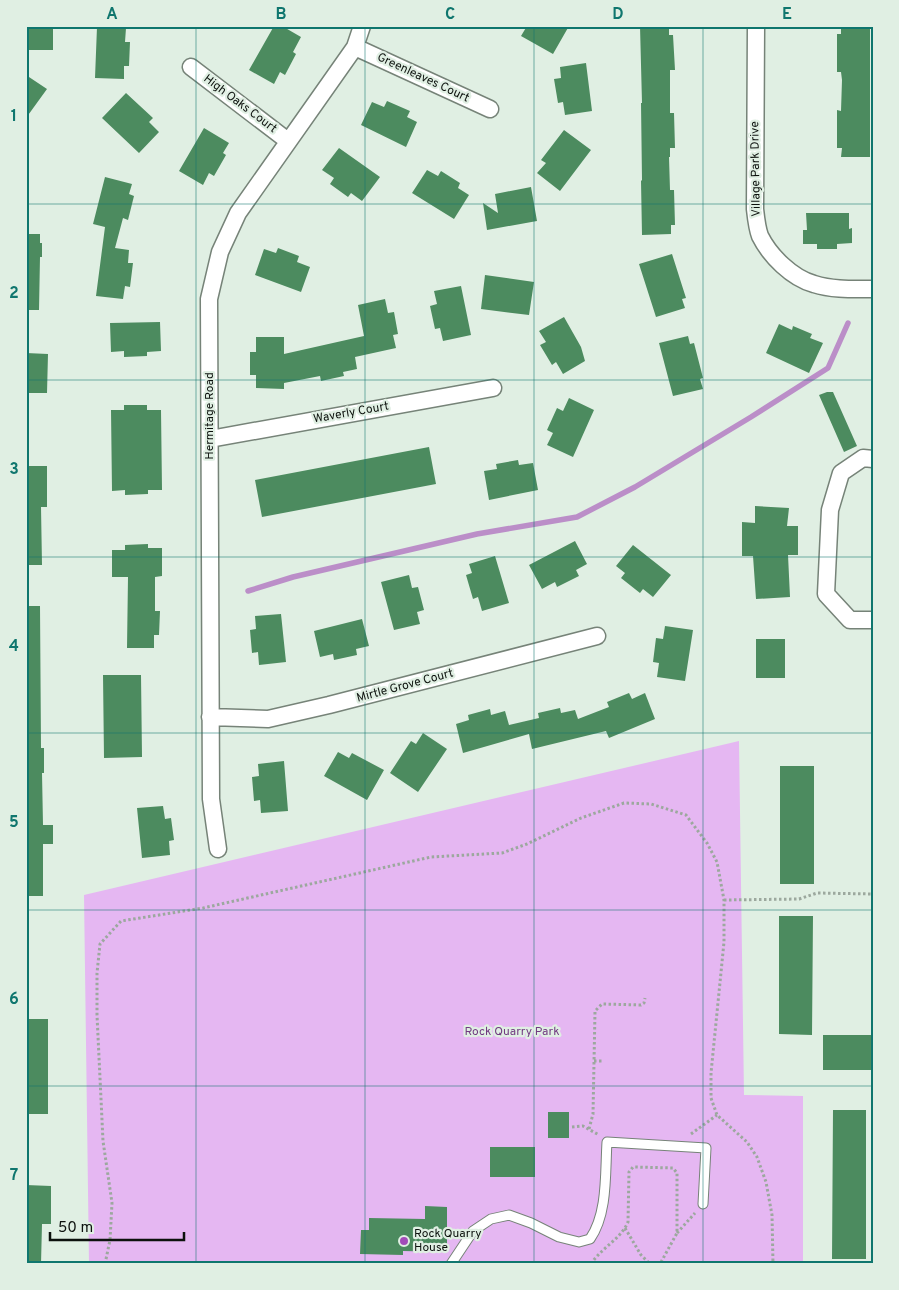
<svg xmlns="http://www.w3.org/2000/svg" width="899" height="1290" font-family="Overpass,sans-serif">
	<rect width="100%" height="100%" fill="#e0efe3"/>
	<path fill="#e5b7f2" d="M739,741l5,354 59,1v168h-714l-5,-369z"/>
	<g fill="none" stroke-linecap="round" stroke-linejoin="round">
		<path stroke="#bb8ec8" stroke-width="5.5" d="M248,591l45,-14 184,-43 100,-17 58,-30 116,-70 77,-49 20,-45"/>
	</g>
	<path fill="#4c8b5f" d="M27,26h26v24h-27z
		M274,26h8l19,11 -8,15 3,2 -11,21 -5,-3 -6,12 -25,-14z
		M527,26h42l-16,28 -32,-18z
		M640,26h29v9h4l2,35h-5v43h4l1,35h-5v9h-1l1,33h4l1,35h-4v9l-29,1 -1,-54 1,-1 -1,-77h1z
		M841,26h29v131h-29l1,-9h-5v-38l4,1 1,-31 -1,-8h-4v-38h4z
		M97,27l29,1 -1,14h5l-1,24h-5v13l-29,-1z
		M586,63l6,48 -27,4 -2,-13 -5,1 -4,-24 7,-1 -1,-11z
		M26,75l21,14 -21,29z
		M126,93l27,25 -4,4 10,10 -20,21 -37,-35z
		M387,101l23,10 -3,6 10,5 -11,25 -45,-22 11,-23 12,5z
		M204,128l25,15 -6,10 3,2 -12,21 -5,-3 -6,12 -24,-14z
		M564,130l27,20 -31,41 -23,-18 9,-10 -5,-3z
		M339,148l41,29 -18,24 -11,-8 -3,4 -18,-13 4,-6 -12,-8z
		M427,170l11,6 3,-5 19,12 -2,5 11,7 -15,24 -42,-26z
		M105,177l27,7 -3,10 5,2 -6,24 -5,-2 -8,30 14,2 -1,13h5l-3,24 -5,-1 -2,13 -27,-3 9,-69 -12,-3z
		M531,187l6,34 -50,9 -4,-27 15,10 -3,-19z
		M806,213h43v16l3,-1v15l-15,1v5h-20v-5h-14v-14h4z
		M26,234h14v9h2v14h-2l-1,53h-13z
		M278,248l21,8 -2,6 13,5 -9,25 -46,-17 9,-26 12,4z
		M672,254l14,44 -4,1 3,9 -29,9 -17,-53z
		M485,275l49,7 -5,33 -48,-6z
		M461,286l10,49 -28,6 -3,-13 -5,1 -5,-23 7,-2 -3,-13z
		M385,299l3,14 6,-1 4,22 -5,1 3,13 -41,9 2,12 -14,3 1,4 -23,5 -1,-5 -36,7v6l-28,-1v-13h-6v-23h6v-15h28v17l80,-18 -6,-31z
		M564,317l17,30 4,14 -22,13 -7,-12 -4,3 -12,-20 6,-3 -7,-11z
		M160,322l1,29 -14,1v4l-23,1v-6l-13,1 -1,-29z
		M779,324l13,6 1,-4 19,8 -2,4 13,5 -14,30 -43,-20z
		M688,336l2,8 4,-1 9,35 -3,1 3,10 -30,7 -14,-53z
		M26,353l22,1 -1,39h-21z
		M827,392h6l24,54 -13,6 -25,-57z
		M569,398l25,12 -21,47 -26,-12 6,-12 -6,-3 10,-22 6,3z
		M124,405h23v5h14l1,80h-14v4l-23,1v-5l-13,1 -1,-81h13z
		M429,447l7,37 -174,33 -7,-37z
		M518,460l1,5 14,-2 5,27 -49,10 -5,-29 13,-2 -1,-5z
		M26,466h21v41h-6l1,58h-16z
		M755,506l34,2 -2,18h11v29h-10l2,42 -34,2 -3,-43h-11v-34l13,1z
		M575,541l12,23 -11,6 3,6 -22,11 -2,-5 -13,7 -13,-24z
		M148,544v4h14v28l-7,1v34h5l-1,24h-5v13h-27l1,-71h-16v-27h13v-5z
		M633,545l38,30 -18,22 -10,-8 -3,4 -19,-15 4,-5 -9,-7z
		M495,556l14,47 -27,8 -4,-14 -5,2 -7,-24 6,-2 -3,-9z
		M409,575l3,13 6,-1 6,23 -7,2 3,12 -26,6 -13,-48z
		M26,606h14l1,142h3v25h-2l1,52h10v19h-10v52h-17z
		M281,614l5,48 -27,3 -1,-13 -6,1 -2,-23 6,-1 -1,-13z
		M362,619l7,27 -13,3 1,6 -23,5 -1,-6 -13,3 -6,-26z
		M665,626l28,4 -8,51 -28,-4 2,-14 -6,-1 3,-24 7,1z
		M756,639h29v39h-29z
		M103,675h38l1,82 -38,1z
		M629,693l3,6 13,-6 10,26 -46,19 -3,-7 -74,18 -3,-15 -66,19 -7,-29 13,-4 -1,-5 22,-6 1,6 14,-4 4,14 30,-7 -1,-5 22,-5 1,5 14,-3 3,9 31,-12 -2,-5z
		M423,733l24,16 -29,43 -28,-19 21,-32 5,3z
		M338,752l11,6 3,-5 32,17 -17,30 -43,-24z
		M284,761l4,50 -27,2 -1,-13 -6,1 -2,-24 7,-1 -1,-12z
		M780,766h34v118h-34z
		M163,806l2,13 6,-1 3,22 -5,1 1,14 -28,3 -5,-50z
		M779,916h34l-1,119 -33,-1z
		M26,1019h22v95h-22z
		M823,1035h50v35h-50z
		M833,1110h33v149h-34z
		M548,1112h21v26h-21z
		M490,1147h45v30h-45z
		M26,1185l25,1v38h-9l-1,40h-15z
		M425,1206l22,1v45l-44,-1v4l-43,-1 1,-24h8v-12l56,1z"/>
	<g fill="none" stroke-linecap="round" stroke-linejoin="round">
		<defs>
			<path id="service" d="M451,1264l22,-33 18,-12 18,-4 22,8 28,14 20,5 11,-3c18,-26 15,-66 17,-97l99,6 -3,56"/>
			<path id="minor" d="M756,26l-1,183c1,9 2,19 5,27 10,20 32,42 54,48 19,6 39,5 59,5
				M355,47l135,62
				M191,67l97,74
				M210,439l283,-51
				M873,459l-10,-1 -22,15 -11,37 -4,84 24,26h23
				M210,717l58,2 61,-14 268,-69
				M218,849l-7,-50 -2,-500 11,-47 18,-39 117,-166 7,-21"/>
		</defs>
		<use href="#service" stroke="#768378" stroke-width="11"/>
		<use href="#minor" stroke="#768378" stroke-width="19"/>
		<path stroke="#9ca89e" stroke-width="3" stroke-dasharray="2.5 2.5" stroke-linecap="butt" d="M724,900l75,-1 18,-6 56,1
			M594,1061h9
			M572,1127l11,-1 16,9
			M589,1129l4,-15 2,-103 7,-7 39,1 3,-2 1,-5
			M691,1134l26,-19
			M625,1228l16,27 9,9
			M677,1233l18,-20
			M105,1264l5,-24 2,-37 -9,-62 -6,-126v-42l3,-29 21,-23 82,-13 228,-51 71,-4 25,-9 54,-26 43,-15 27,1 35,11 21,28 10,19 7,38v42l-13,131v25l6,17 30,27 10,15 9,25 6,33 1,49
			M591,1264c10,-16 30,-25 37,-42l1,-50 4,-5 40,1 4,5v60l-17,31"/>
		<use href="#service" stroke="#fff" stroke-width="9"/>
		<use href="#minor" stroke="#fff" stroke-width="16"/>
	</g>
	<path fill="none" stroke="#0f766e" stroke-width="1" stroke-opacity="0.55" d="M196,26v1238M365,26v1238M534,26v1238M703,26v1238M26,204h847M26,380h847M26,557h847M26,733h847M26,910h847M26,1086h847"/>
	<circle fill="#a24cb9" stroke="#e0efe3" stroke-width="2" cx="404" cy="1241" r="5"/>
	<g text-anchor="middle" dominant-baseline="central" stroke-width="4.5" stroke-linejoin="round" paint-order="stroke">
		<g font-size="12" fill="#0c110d" stroke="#e0efe3">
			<text transform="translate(423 78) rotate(25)">Greenleaves Court</text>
			<text transform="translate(240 104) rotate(37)">High Oaks Court</text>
			<text transform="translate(756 169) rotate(-91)">Village Park Drive</text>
			<text transform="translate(351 413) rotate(-10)">Waverly Court</text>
			<text transform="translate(210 416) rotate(-90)">Hermitage Road</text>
			<text transform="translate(405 686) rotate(-15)">Mirtle Grove Court</text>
		</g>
		<g font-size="12" fill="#713a81" stroke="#e0efe3">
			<text x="512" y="1032">Rock Quarry Park</text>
		</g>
		<g font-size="12" fill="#0c110d" stroke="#e0efe3" text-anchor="start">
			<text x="414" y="1234">Rock Quarry<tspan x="414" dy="14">House</tspan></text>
		</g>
	</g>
	<rect width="899" height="1290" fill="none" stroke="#e0efe3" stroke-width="55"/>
	<path d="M50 1232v8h134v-8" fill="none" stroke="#0c110d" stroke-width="2.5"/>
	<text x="58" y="1232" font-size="15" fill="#0c110d" stroke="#e0efe3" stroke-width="4" paint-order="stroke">50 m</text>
	<rect x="28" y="28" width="844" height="1234" fill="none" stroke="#0f766e" stroke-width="2"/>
	<g font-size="16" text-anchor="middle" font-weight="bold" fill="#0f766e">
		<text x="112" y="19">A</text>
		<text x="281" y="19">B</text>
		<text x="450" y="19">C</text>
		<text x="618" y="19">D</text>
		<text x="787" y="19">E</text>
		<text x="14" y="121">1</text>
		<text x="14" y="298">2</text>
		<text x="14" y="474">3</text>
		<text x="14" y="651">4</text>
		<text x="14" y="827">5</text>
		<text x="14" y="1004">6</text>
		<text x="14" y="1180">7</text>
	</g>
</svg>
